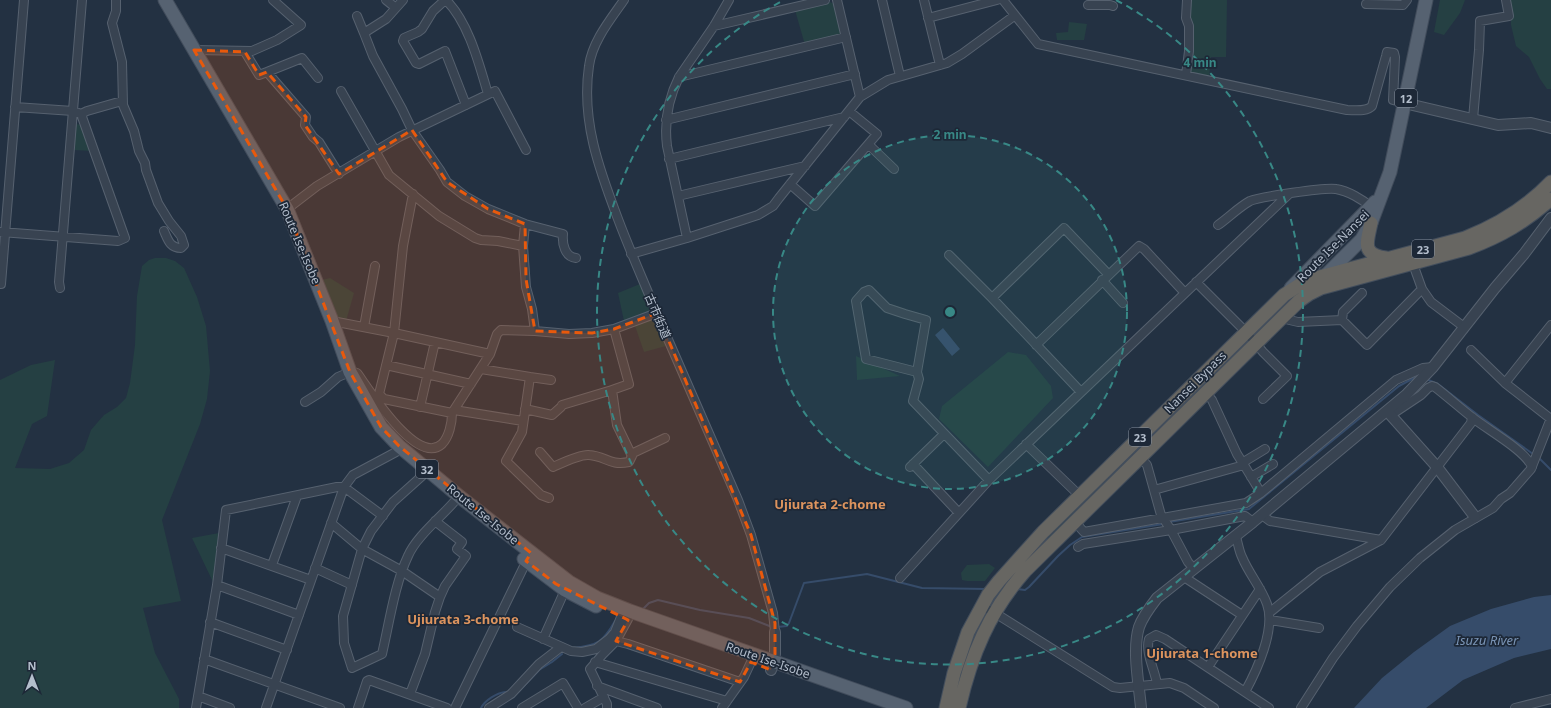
<svg xmlns="http://www.w3.org/2000/svg" width="1551" height="708" font-family="'Noto Sans','Noto Sans JP',sans-serif">
	<rect width="100%" height="100%" fill="#233142"/>
	<path fill="#254043" d="M1191,0h36l-1,57h-15l-2,21 -19,-4 -2,-56z
		M1440,0h25l-5,13 -16,22 -10,-3z
		M1511,0h40v89h-4l-7,-10 -11,-22 -13,-11 -5,-21z
		M830,2l4,2 7,29 -2,3 -34,9 -10,-35z
		M1069,22l18,2 -3,16h-27l-1,-7 12,-1z
		M76,124l5,1 11,26 -18,-1z
		M155,258h11l9,3 9,7 13,29 9,29 4,45 -3,28 -7,25 -38,96 19,81 -38,7 12,45 24,46v9h-179v-328l31,-15 24,-5 -8,56 -15,8 -17,44 35,1 19,-6 15,-13 7,-20 13,-15 13,-8 9,-9 4,-15 5,-38 2,-49 5,-30 7,-6z
		M330,278l24,15 -8,28 -10,-2 -14,-39z
		M640,284l10,27 -26,10 -6,-28z
		M654,318l12,28 -22,6 -10,-29z
		M1242,346l1,2 -97,97h-2l-1,-3z
		M1008,352l18,3 25,31 2,12 -65,69 -49,-48 3,-13z
		M856,356l44,20 -43,4z
		M1125,460l3,1 -131,136h-1l22,-30z
		M219,533l-6,49 -21,-44z
		M989,564l6,4 -10,13h-18l-5,-1 -1,-7 6,-8z"/>
	<path fill="#364c6a" d="M943,328l17,21 -8,7 -17,-21z
		M1551,595v54l-37,9 -51,22 -37,28h-72l28,-30 32,-26 36,-26 41,-17 43,-12z"/>
	<g fill="none" stroke-linecap="round" stroke-linejoin="round">
		<path stroke="#364c6a" stroke-width="2" d="M1426,379l12,5 40,31 55,39
			M1539,458l12,12
			M1169,522l80,-13 150,-123 15,-8 4,1
			M1017,589l8,1 4,-3 29,-31 12,-11 12,-8 81,-13
			M642,610l7,-7 9,-3 42,10 49,8 23,9
			M777,627l10,-1 2,-3 15,-40 63,-9 55,14 65,1
			M574,648c24,-3 29,-6 41,-27
			M518,692l21,-22 13,-8 10,-8
			M481,708c4,-8 16,-15 24,-16"/>
		<defs>
			<path id="minor" d="M116,0v11l-4,12 10,39 1,43 11,26 5,20 6,12 1,7 12,33 11,18 12,15 3,9 -3,3c-11,0 -13,-8 -17,-17
				M386,0l10,8
				M403,0l-17,19 -22,14 9,23 29,53 10,21 28,40 7,12 18,14 23,13 37,15 -2,22 3,41 6,22 3,22
				M445,0l-12,11 -11,18 -4,3 -14,6 -1,3 13,22 3,1 26,-13 21,54
				M446,0c23,23 33,64 42,94
				M624,0c-14,20 -32,42 -35,66 -8,54 10,103 29,153 12,32 26,63 39,95 27,62 54,124 81,186l13,35 22,78 2,19
				M837,0l23,97
				M882,0l18,76
				M924,0l16,65
				M1003,0l35,44 309,66c8,0 20,2 25,-4l14,-50 1,-4 7,1 1,4 -2,43 11,3
				M1366,4l37,1 4,-5
				M1088,5h22l3,1
				M357,16l7,17
				M928,18l69,-18
				M714,26l111,-26
				M194,50l58,1 25,-11 24,-15 -28,-25
				M245,52l14,23 8,-3 39,45 -1,8 8,12 6,5 20,32
				M267,72l35,-14 16,20
				M1186,75l3,-24v-25l-3,-8 1,-18
				M679,77l167,-40
				M341,91l48,84 50,41 36,22 6,2 17,1 25,5
				M15,107l58,4 8,3 6,-3 35,-10
				M1473,119l6,-69 1,-29 29,-5 -3,-16
				M666,120l189,-46
				M869,145l25,24
				M669,159l175,-42
				M790,184l25,22 62,-72 -28,-23
				M413,194l-10,52 -9,87 -15,61 5,5 68,14
				M678,196l127,-30
				M287,209l30,-23 82,-49 96,-46 31,59
				M525,224l38,10c-1,10 2,23 13,24
				M1218,225c10,-7 21,-18 32,-24 9,-4 76,-14 86,-12 12,2 26,10 35,18
				M1,232l117,9 7,-3 -44,-124
				M687,238l-20,-92c-3,-25 1,-47 12,-69l35,-51 15,-26
				M631,254l56,-16 71,-23 15,-9 6,-8 81,-101 28,-17 59,-17 15,-9 52,-38
				M949,255l43,43
				M1102,280l21,23
				M1196,282l50,50 17,20 24,24 -24,23
				M0,284h1l23,-284
				M60,288l-1,-6 23,-282
				M1422,289l9,13 33,25
				M869,290l18,18 18,6 21,6 -9,52 -51,-13 -10,-58 8,-9z
				M1281,318l17,4 44,-2 25,25 55,-56 -9,-25
				M1342,320l1,-8 19,-19
				M332,321l62,12 96,21
				M364,327l11,-61
				M1036,345l103,-99 5,3 41,44
				M1471,350l34,33 46,36
				M386,365l85,19
				M481,369l49,8 -8,55 -16,29 35,34 8,3
				M353,372l4,1c12,16 60,94 85,71 7,-7 10,-21 10,-31l38,-59 7,-20 4,-4 34,1 34,3 23,-1 22,-4 43,-16
				M917,372l2,7 -6,22 76,79
				M530,377l21,3
				M1505,383l46,-58
				M1081,392l-89,-94 72,-70 44,46
				M305,402l16,-10 17,-15 7,-3
				M562,405l50,-15
				M420,407l15,-65
				M525,409l27,6 9,-8
				M454,410l69,11
				M1391,415l30,-20 7,-7 4,-2 3,1c13,10 25,21 38,31 15,12 53,33 59,49
				M1026,444l54,52
				M540,452l13,15c9,-4 27,-13 36,-12 17,1 20,11 40,7l3,-6 -15,-31 -5,-35 17,-6 -15,-55
				M631,454l34,-16
				M1140,457l7,8 14,50 10,15 17,32 6,7
				M1242,463l23,-14
				M913,464l46,49
				M1244,465l17,28
				M910,467l34,-33
				M422,476l-29,26 -22,29 -9,18 -19,67 1,27 8,25 30,-14c7,-30 13,-71 26,-98 8,-19 32,-38 46,-54
				M1251,477l22,-13
				M1154,490l90,-25 -7,-11 -25,-54 -6,-7
				M1262,515l8,6 111,19
				M1075,522l9,10 162,-29 15,-10 135,-113 27,-12 10,-1
				M331,523l31,26 40,22 38,26
				M1236,537c2,6 3,14 6,20 7,17 19,30 25,47 9,25 -10,66 -22,88
				M1078,547l5,-3 88,-14 74,-14 8,6
				M221,548l90,32
				M272,565l25,-69
				M315,568l37,17
				M1184,577l58,38
				M900,578l89,-98 300,-286
				M217,585l82,30
				M981,606l14,7 118,74 7,1 50,-5 14,5 30,20
				M1269,613l51,-41 61,-32 90,-117 1,-6
				M1270,620l49,8
				M210,622l77,28
				M517,627l54,24 11,1 14,-3 13,-10 6,-7 6,-15
				M543,639l22,-49
				M616,641l12,3 112,38
				M204,659l136,49
				M595,662l132,39
				M1208,667l52,-78
				M1157,684c-2,-14 -12,-31 -8,-45l7,-4 9,4 104,69
				M597,686l60,22
				M410,694l15,-40 10,-42 5,-15 5,-11 21,-30 -9,-7 5,-7 -27,-21
				M198,696l32,12
				M196,708l21,-123 9,-75 111,-23h7l39,29
				M266,708l78,-221 9,-12 43,-23
				M358,708l9,-27 2,-1 78,28
				M455,708l73,-150
				M489,708l22,-14 28,-30 22,-17
				M522,708l41,-25 15,25
				M585,708l19,-11
				M607,708v-4l-17,-35 13,-15 13,-13 12,-22
				M722,708l22,-31 7,-15
				M1301,708l32,-50 24,-32 33,-39 30,-29 35,-28 38,-22 8,-9 9,-6 21,-24 20,-51
				M1515,708l36,-9"/>
			<path id="tertiary" d="M1404,103l94,22 33,-2 20,5
				M1387,411l50,56 38,50
				M771,670l4,-16v-22
				M1141,708c-2,-24 -9,-58 -2,-81 4,-11 11,-20 18,-29l96,-76 154,-128 26,-27 62,-79 29,-34 27,-36"/>
			<path id="primary" d="M165,0l122,209 45,112 18,51 31,55 18,19 61,51 109,85 28,16 33,13 276,97
				M1324,277l38,-38 9,-16 19,-51 36,-172
				M1291,288l84,-86
				M524,559l41,31 31,16"/>
			<path id="trunk" d="M1371,223c-4,20 -10,31 15,35
				M946,708l8,-35 14,-41 20,-37 11,-14 44,-49 241,-237 17,-11 11,-5 153,-41c33,-13 61,-30 86,-56
				M959,708c12,-53 30,-96 66,-137l274,-270 10,-7 12,-6 148,-40c32,-12 56,-26 82,-49"/>
		</defs>
		<use href="#minor" stroke="#56616f" stroke-width="10"/>
		<use href="#tertiary" stroke="#56616f" stroke-width="12"/>
		<use href="#primary" stroke="#414c5b" stroke-width="15"/>
		<use href="#trunk" stroke="#434e5c" stroke-width="15"/>
		<use href="#minor" stroke="#384351" stroke-width="8"/>
		<use href="#tertiary" stroke="#384351" stroke-width="10"/>
		<use href="#primary" stroke="#566271" stroke-width="13"/>
		<use href="#trunk" stroke="#676662" stroke-width="13"/>
	</g>
	<path fill="#e8590c" fill-opacity="0.2" stroke="#e8590c" stroke-width="3" stroke-dasharray="8 5" stroke-linejoin="round" d="M194,50l51,2 14,23 8,-3 39,45 -1,8 34,49 73,-44 35,52 41,27 37,15 1,55 9,52 57,2 22,-4 43,-16 94,222 24,88v31l-4,16 -20,-8 -11,20 -124,-41 12,-21 -72,-36 -30,-23 5,-8 -132,-107 -18,-19 -31,-55 -63,-163z"/>
	<circle cx="950" cy="312" r="177" fill="#388886" fill-opacity=".12"/>
	<g fill="none" stroke="#388886" stroke-width="2" stroke-dasharray="7 5">
		<circle cx="950" cy="312" r="177"/>
		<path d="M1116 0A353 353 0 1 1 784 0"/>
	</g>
	<g text-anchor="middle" dominant-baseline="central" stroke-width="3.5" stroke-linejoin="round" paint-order="stroke">
		<g fill="#1d2837" stroke="#87919f" stroke-width="1">
			<rect x="1395" y="89" width="22" height="18" rx="3"/>
			<rect x="1412" y="240" width="22" height="18" rx="3"/>
			<rect x="1129" y="428" width="22" height="18" rx="3"/>
			<rect x="416" y="460" width="22" height="18" rx="3"/>
		</g>
		<g font-size="11" font-weight="bold" fill="#b4becc">
			<text x="1406" y="98">12</text>
			<text x="1423" y="249">23</text>
			<text x="1140" y="437">23</text>
			<text x="427" y="469">32</text>
		</g>
		<g font-size="12" fill="#b4becc" stroke="#1d2837">
			<text transform="translate(300 243) rotate(67)">Route Ise-Isobe</text>
			<text transform="translate(1333 246) rotate(-45)">Route Ise-Nansei</text>
			<text transform="translate(658 316) rotate(67)">古市街道</text>
			<text transform="translate(1195 382) rotate(-45)">Nansei Bypass</text>
			<text transform="translate(483 514) rotate(39)">Route Ise-Isobe</text>
			<text transform="translate(768 660) rotate(19)">Route Ise-Isobe</text>
		</g>
		<g font-size="13" font-weight="bold" fill="#dd945e" stroke="#1d2837">
			<text x="830" y="504">Ujiurata 2-chome</text>
			<text x="463" y="619">Ujiurata 3-chome</text>
			<text x="1202" y="653">Ujiurata 1-chome</text>
		</g>
		<g font-size="13" font-style="italic" fill="#7a94b5" stroke="#1d2837">
			<text x="1487" y="640">Isuzu River</text>
		</g>
	</g>
	<circle cx="950" cy="312" r="6" fill="#388886" stroke="#1d2837" stroke-width="2"/>
	<g font-size="12" text-anchor="middle" font-weight="bold" fill="#388886" stroke="#1d2837" stroke-width="3.5" stroke-linejoin="round" paint-order="stroke">
		<text x="1200" y="67">4 min</text>
		<text x="950" y="139">2 min</text>
	</g>
	<g transform="translate(32 676)" stroke="#1d2837" stroke-width="3" paint-order="stroke">
	<path d="M0-3L7 15L0 10L-7 15Z" fill="#b4becc"/>
	<text y="-6" font-size="11" font-weight="bold" text-anchor="middle" fill="#b4becc">N</text>
	</g>
</svg>
